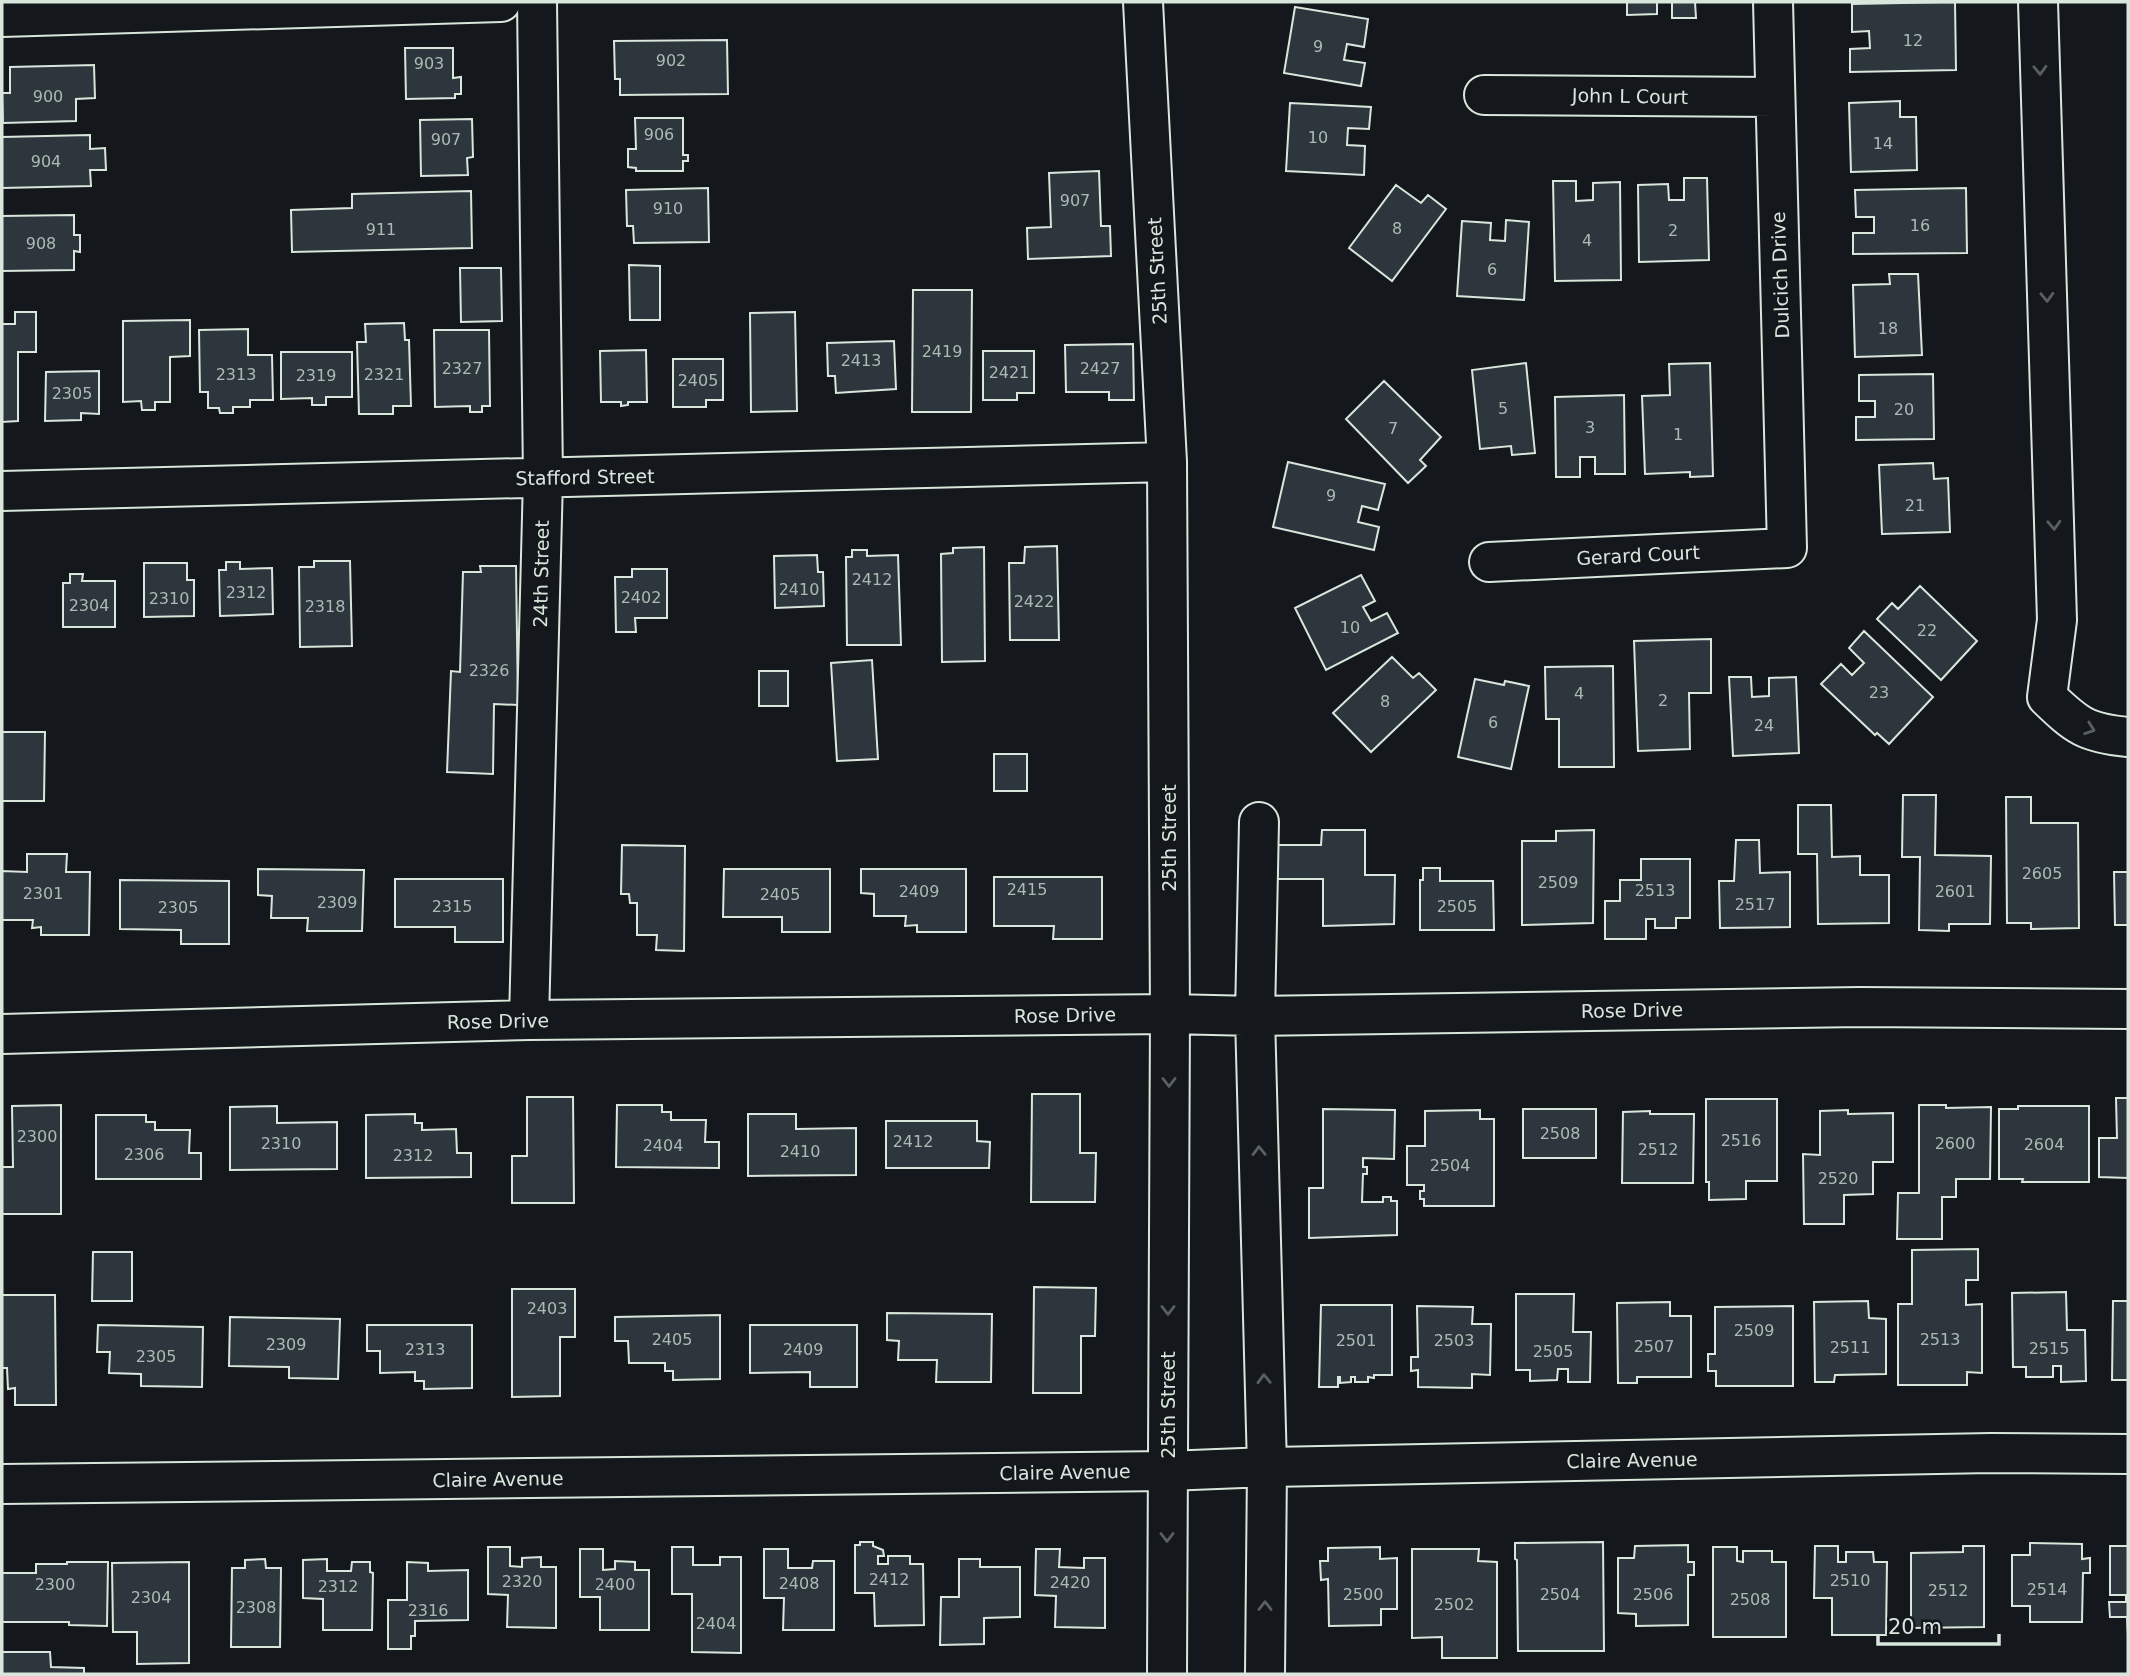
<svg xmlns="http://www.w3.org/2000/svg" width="2130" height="1676" font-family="'DejaVu Sans',sans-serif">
	<rect width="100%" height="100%" fill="#14181c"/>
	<path fill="#2c363c" stroke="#d8e6dc" stroke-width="2" d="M1627,2h30v12l-30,1z
		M1672,2h23l1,16h-24z
		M1955,2l1,68 -106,2v-23l20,-1 -1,-17 -17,1v-28z
		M1295,7l73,12 -4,28 -17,-3 -3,16 21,3 -4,23 -77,-13z
		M727,40l1,54 -108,1v-16h-5l-1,-38z
		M405,48h48v30l8,-1v17h-6v4l-49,1z
		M94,65l1,33 -19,1v22l-73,2 -1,-30h8v-26z
		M1900,101v16h16l1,53 -66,2 -2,-69z
		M1290,103l81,4 -2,22 -21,-1 -1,17 18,1 -1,29 -78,-4z
		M635,118h48v37h5v6h-5v10h-47v-3l-8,-1v-18h8z
		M472,119l1,38 -6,1 1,17 -47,1 -1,-56z
		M90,135v14l15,-1 1,22h-16l1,16 -89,2v-51z
		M1099,171l2,55h9l1,30 -83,3 -1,-31 24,-1 -2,-54z
		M1684,178h23l2,82 -70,2 -1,-77 30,-1 1,16h15z
		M1553,181h23v20l17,-1v-17l27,-1 1,98 -66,1z
		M1396,185l25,18 7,-8 18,14 -54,72 -43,-33z
		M708,188l1,54 -75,1 -1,-17h-6l-1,-36z
		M1966,188l1,65 -114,1v-21h21v-16h-18l-1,-27z
		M471,191l1,57 -180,4 -1,-42 61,-2v-14z
		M74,215v20h6v17l-6,-1v19l-72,1v-55z
		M1506,220l23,2 -5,78 -67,-4 5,-75 29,2 -1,17 15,1z
		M629,265l31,1v54h-30z
		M460,268h41l1,53 -41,1z
		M1889,274h29l4,81 -67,2 -2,-72 37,-1z
		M913,290h59l-1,122h-59z
		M15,312h21v40h-18v69l-16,1v-98h13z
		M795,312l2,99 -46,1 -1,-99z
		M190,320v36l-20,1v45h-15v8h-13l-1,-9 -18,1v-81z
		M404,323l1,17h4l2,66h-18v8h-34l-2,-72h9l-1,-18z
		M248,329v26h24l1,45h-23v7h-17v6h-13l-1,-5h-11v-16h-8l-1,-62z
		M434,330h55l1,76h-8v6h-12v-6l-35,1z
		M894,341l2,48 -60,4 -1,-17h-7l-1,-33z
		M1133,344l1,56h-25v-8h-43l-1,-47z
		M646,350l1,52h-19v3l-7,1v-4h-20l-1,-51z
		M983,351h51v42h-17v7h-34z
		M281,352h71v45h-26v8h-14v-7l-31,1z
		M673,359h50v41h-17v7h-33z
		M1526,363l9,90 -23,2 -1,-9 -31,3 -8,-79z
		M1710,363l3,113 -23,1v-5l-45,2 -3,-78 28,-1 -1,-31z
		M99,371v43l-18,-1v7l-36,1 1,-49z
		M1933,374l1,65 -78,1v-23h19v-16h-16v-26z
		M1384,381l57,56 -21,23 6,6 -18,17 -62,-64z
		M1624,395l1,79h-30v-17h-15v20h-24l-1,-80z
		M1288,462l97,22 -7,26 -16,-4 -4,16 21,5 -5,23 -101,-23z
		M1933,463l1,16 14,-1 2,54 -68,2 -3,-69z
		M1057,546l2,94h-49l-1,-77h15l1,-16z
		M984,547l1,114 -43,1 -1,-108 12,-1v-5z
		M852,550h15v6l31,-1 3,90h-54l-1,-88h6z
		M817,555l1,17h5l1,34 -49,2 -1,-52z
		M314,561h36l2,85 -52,1 -1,-80h15z
		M226,562h14v7l32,-1 1,46 -53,2 -1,-46h7z
		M144,563h43v17h7v36l-50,1z
		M480,566h36l2,139 -24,-1 -1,70 -46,-2 4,-101 9,1 3,-100h18z
		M632,569h35v49h-32l1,14h-20l-1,-55h17z
		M70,574h13l-1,7h33v46h-52v-44h7z
		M1361,575l14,26 -12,6 8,14 16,-8 11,20 -72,37 -31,-62z
		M1920,586l57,55 -36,39 -64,-61 15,-16 6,6z
		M1864,631l69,66 -44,47 -12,-11 -2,2 -54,-51 20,-20 11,11 12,-12 -15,-15z
		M1711,639v54h-22l1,56 -52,2 -4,-110z
		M1392,657l21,21 6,-5 17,17 -65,62 -38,-39z
		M872,660l6,99 -41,2 -6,-98z
		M1613,666l1,101h-55v-48h-13l-1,-52z
		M759,671h29v35h-29z
		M1729,677h22l1,20 17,-1v-18l27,-1 3,76 -66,3z
		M1475,679l29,6 1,-4 24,5 -18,83 -53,-12z
		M2,732h43l-1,69h-42z
		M994,754h33v37h-33z
		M1903,795h33l-1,60 56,1 -1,68h-41v7l-30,-1 1,-73h-18z
		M2006,797h25v26h47l1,105 -48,1v-6h-24z
		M1798,805h33l1,52 28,-1v19h29v48l-71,1 -1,-70h-19z
		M1322,830h43v45h30l-1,49 -71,2v-47h-46l1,-34h43z
		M1594,830l-1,93 -71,2v-84h34v-10z
		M1736,840h23l1,33 30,-1v55l-70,1 -1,-47h15z
		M622,845l63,1 -1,105 -28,-1 1,-15h-20v-32h-7l-1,-9h-8z
		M27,854h40l-1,18h24l-1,63h-48v-8l-9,1 1,-8h-31v-49l25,1z
		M1641,859h49v59h-14v10h-21v-9h-9v20h-41v-38h15v-21h21z
		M1423,868h17v13h53l1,49h-74v-50h3z
		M258,869l106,1 -2,61h-55l1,-13h-37l1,-22 -14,-1z
		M724,869h106v63h-48v-15h-59z
		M861,869h105v63h-49v-7l-12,1 1,-10h-32v-22l-13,-1z
		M2114,872h14v53h-13z
		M994,877h108v62h-49l1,-13h-60z
		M395,879h108v63h-48v-15h-60z
		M120,880l109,1v63h-48v-14l-61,-1z
		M1032,1094h48v59h16l-1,49h-64z
		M527,1097h46l1,106h-62v-47h15z
		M2116,1098h12v80l-29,-1v-39h18z
		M1706,1099h71v82h-31v18l-37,1v-18h-3z
		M61,1105v109h-59v-47h11l-1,-61z
		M617,1105h45v7h9v8h35l-1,22h14v26l-103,-1z
		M1919,1105h27v3l45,-1 -1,72h-34v18h-14v42h-45l1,-46h21z
		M277,1106v17l60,-1v47l-107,1v-63z
		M2018,1106h71v76h-67l1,-3h-24v-70h19z
		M1323,1109l72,1 -1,49 -31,-1v9h4v7h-4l-1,28h21v-5h8v4h6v34l-88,3v-50h14z
		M1523,1109h73v49h-73z
		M1480,1110v9h14v87h-70v-7h-4v-8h4v-6h-17v-39h18v-35z
		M1848,1110v4l45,-1v49h-20v32l-29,1v29h-40l-1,-70 17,1v-44z
		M1650,1111v3h44l-1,69h-71l1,-71z
		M415,1114v9h7v7l34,-1 1,24h14v24l-105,1v-63z
		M748,1114h48v15l60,-1v47l-108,1z
		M96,1115h50v7h9v8h35l-1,23h12v26h-105z
		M886,1121h91v20l13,1 -1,26h-103z
		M1978,1249v31h-12v25l16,-1v69l-15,-1v13h-69v-81h14v-54z
		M93,1252h39v49h-40z
		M1034,1287l62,1 -1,48h-14v57h-48z
		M512,1289h63v48h-15v59l-48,1z
		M2066,1292l1,38h18l1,51 -25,1v-16h-8v11h-27v-10h-13l-1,-74z
		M1516,1294h58l-1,38h18l-1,50h-22v-13h-10l-1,11 -27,1v-11h-14z
		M2,1295h53l1,110h-41v-17l-7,1 -1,-21h-5z
		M1868,1301l1,17 17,1v55l-51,1 -1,7h-19l-1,-80z
		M2113,1301h15v79h-16z
		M1670,1302v14h21v61h-54v6h-19l-1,-80z
		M1321,1305h71v70h-18v3l-6,-1v5h-13v-5h-4v5l-11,1v-6h-2v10h-19z
		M1417,1306l56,1 -1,17h19l-1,51 -18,-1v14l-54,-1v-17l-7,1v-14h7z
		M1793,1306v80h-77v-15h-8v-17h7v-47z
		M887,1313l105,1 -1,68h-55l1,-22h-39l1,-19 -12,-1z
		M720,1315v64l-47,1v-9h-8v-8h-36l-1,-22h-13v-24z
		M230,1317l110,2 -2,60 -49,-1v-11l-60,-1z
		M98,1325l105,2 -1,60 -61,-1v-12l-32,-1 1,-21h-13z
		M367,1325h105v63l-48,1v-8h-9v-9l-35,1v-22h-13z
		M750,1325h107v62h-47v-15l-60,1z
		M860,1542h13v4l10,4 1,6h-6v8h10v-8h22v8h13l1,61 -49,1 -1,-33h-19v-48h5z
		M1603,1542l1,109h-86l-1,-91 -2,-1v-16z
		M2030,1543l52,1v15l8,-1v15h-7l-1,49h-52v-16h-18v-51h18z
		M1688,1545v17h6v13h-6v50l-52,1v-12l-18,-1v-55h16l1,-12z
		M1815,1546h23v16h8v-10h27l1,10h13l-1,73h-54v-37h-18z
		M1963,1546h21v81l-73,1v-75l52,-1z
		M2110,1546h18v89l-1,-18h-17l-1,-15h17v-7h-16z
		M488,1547h22v19l12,1v-9l19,-1v10h15v61l-49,-1 1,-32 -20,-1z
		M672,1547h21v18h27v-8h21v96l-49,-1v-58h-20z
		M1380,1547v12l17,-1v51h-16v16l-52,1 -1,-47 -7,1 -1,-19h8v-13z
		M1713,1547h24v14l6,1v-11h29v11h14v75h-73z
		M580,1549h23v21l12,-1v-8l20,1v8h14v60h-49v-33h-20z
		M764,1549h24v19h24l1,-7h21v69h-51l1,-32h-20z
		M1036,1549h24l-1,18 25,1v-10h21v70l-50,-1 1,-31 -21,-1z
		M1412,1549h67l-1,12 19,1v96h-55v-21l-30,1z
		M265,1559l1,9h15l-1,79h-49l1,-79h13v-8z
		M327,1559v12h24l1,-9h18v10l3,1 -1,57h-49v-31l-20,-1v-38z
		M959,1559h21v8h40v50l-36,1v26l-44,1 1,-48h18z
		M67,1562h41l-1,64 -38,-1v-3h-67v-49h34v-9h31z
		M189,1562v101l-52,1v-32h-24l-1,-69z
		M407,1562l21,1v8l40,-1v50l-53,1v15h-4v13h-23v-49h19z
		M2,1652h48l1,15 33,1v6h-82z"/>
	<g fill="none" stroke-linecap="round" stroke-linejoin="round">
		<defs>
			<path id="minor" d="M1143,2l24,460 3,552 -3,660
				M2038,2l19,618 -10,77c30,29 39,36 81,40
				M2,17l499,-15
				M1484,95l291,2
				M2,491l1165,-29
				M1489,562l298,-14 -14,-546
				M1259,822l-4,194 12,451 -2,207
				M529,1020l14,-542 -6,-476
				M2,1034l527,-14 641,-6 85,2 605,-9 268,2
				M2,1484l1165,-13 100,-4 724,-14 137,1"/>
		</defs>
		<use href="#minor" stroke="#d8e6dc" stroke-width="42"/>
		<use href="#minor" stroke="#14181c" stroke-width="38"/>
	</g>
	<defs><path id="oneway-chevron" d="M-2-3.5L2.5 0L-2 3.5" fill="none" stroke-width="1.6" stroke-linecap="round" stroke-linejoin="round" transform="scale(1.75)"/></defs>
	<g stroke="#59605f">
		<use href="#oneway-chevron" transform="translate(2040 70) rotate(88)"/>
		<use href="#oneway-chevron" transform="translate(2047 297) rotate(88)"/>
		<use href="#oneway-chevron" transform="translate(2054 525) rotate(88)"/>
		<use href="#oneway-chevron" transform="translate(2090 729) rotate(20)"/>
		<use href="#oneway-chevron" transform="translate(1169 1082) rotate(90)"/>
		<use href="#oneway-chevron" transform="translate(1259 1151) rotate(-91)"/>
		<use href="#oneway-chevron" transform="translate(1168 1310) rotate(90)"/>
		<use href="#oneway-chevron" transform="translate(1264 1379) rotate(-91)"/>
		<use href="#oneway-chevron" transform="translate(1167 1537) rotate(90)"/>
		<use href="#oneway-chevron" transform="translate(1265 1606) rotate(-90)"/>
	</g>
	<g text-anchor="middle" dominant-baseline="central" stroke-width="5" stroke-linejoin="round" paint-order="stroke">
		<g font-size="16" fill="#adbab4">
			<text x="1913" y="40">12</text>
			<text x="1318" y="46">9</text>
			<text x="671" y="60">902</text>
			<text x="429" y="63">903</text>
			<text x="48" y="96">900</text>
			<text x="659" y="134">906</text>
			<text x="1318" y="137">10</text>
			<text x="446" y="139">907</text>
			<text x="1883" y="143">14</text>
			<text x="46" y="161">904</text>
			<text x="1075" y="200">907</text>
			<text x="668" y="208">910</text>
			<text x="1920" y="225">16</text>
			<text x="1397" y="228">8</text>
			<text x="381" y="229">911</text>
			<text x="1673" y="230">2</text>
			<text x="1587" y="240">4</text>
			<text x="41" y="243">908</text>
			<text x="1492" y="269">6</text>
			<text x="1888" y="328">18</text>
			<text x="942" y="351">2419</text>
			<text x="861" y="360">2413</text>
			<text x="462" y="368">2327</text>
			<text x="1100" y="368">2427</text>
			<text x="1009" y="372">2421</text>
			<text x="236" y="374">2313</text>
			<text x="384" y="374">2321</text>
			<text x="316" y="375">2319</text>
			<text x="698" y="380">2405</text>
			<text x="72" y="393">2305</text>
			<text x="1503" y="408">5</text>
			<text x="1904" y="409">20</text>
			<text x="1590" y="427">3</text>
			<text x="1393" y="428">7</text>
			<text x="1678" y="434">1</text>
			<text x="1331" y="495">9</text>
			<text x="1915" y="505">21</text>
			<text x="872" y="579">2412</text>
			<text x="799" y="589">2410</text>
			<text x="246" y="592">2312</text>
			<text x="641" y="597">2402</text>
			<text x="169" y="598">2310</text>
			<text x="1034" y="601">2422</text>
			<text x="89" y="605">2304</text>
			<text x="325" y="606">2318</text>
			<text x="1350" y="627">10</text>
			<text x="1927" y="630">22</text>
			<text x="489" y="670">2326</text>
			<text x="1879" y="692">23</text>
			<text x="1579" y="693">4</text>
			<text x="1663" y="700">2</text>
			<text x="1385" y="701">8</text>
			<text x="1493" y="722">6</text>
			<text x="1764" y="725">24</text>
			<text x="2042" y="873">2605</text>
			<text x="1558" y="882">2509</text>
			<text x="1027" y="889">2415</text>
			<text x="1655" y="890">2513</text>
			<text x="919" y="891">2409</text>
			<text x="1955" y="891">2601</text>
			<text x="43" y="893">2301</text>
			<text x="780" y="894">2405</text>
			<text x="337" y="902">2309</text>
			<text x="1755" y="904">2517</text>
			<text x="452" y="906">2315</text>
			<text x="1457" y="906">2505</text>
			<text x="178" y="907">2305</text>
			<text x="1560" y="1133">2508</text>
			<text x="37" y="1136">2300</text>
			<text x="1741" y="1140">2516</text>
			<text x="913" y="1141">2412</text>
			<text x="281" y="1143">2310</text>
			<text x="1955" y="1143">2600</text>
			<text x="2044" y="1144">2604</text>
			<text x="663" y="1145">2404</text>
			<text x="1658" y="1149">2512</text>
			<text x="800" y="1151">2410</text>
			<text x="144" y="1154">2306</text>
			<text x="413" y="1155">2312</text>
			<text x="1450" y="1165">2504</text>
			<text x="1838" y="1178">2520</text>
			<text x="547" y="1308">2403</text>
			<text x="1754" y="1330">2509</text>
			<text x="672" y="1339">2405</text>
			<text x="1940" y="1339">2513</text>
			<text x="1356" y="1340">2501</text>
			<text x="1454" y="1340">2503</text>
			<text x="286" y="1344">2309</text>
			<text x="1654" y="1346">2507</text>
			<text x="1850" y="1347">2511</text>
			<text x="2049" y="1348">2515</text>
			<text x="425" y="1349">2313</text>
			<text x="803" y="1349">2409</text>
			<text x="1553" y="1351">2505</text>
			<text x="156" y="1356">2305</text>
			<text x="889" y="1579">2412</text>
			<text x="1850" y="1580">2510</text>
			<text x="522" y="1581">2320</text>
			<text x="1070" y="1582">2420</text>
			<text x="799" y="1583">2408</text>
			<text x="55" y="1584">2300</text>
			<text x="615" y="1584">2400</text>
			<text x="338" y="1586">2312</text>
			<text x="2047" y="1589">2514</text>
			<text x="1948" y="1590">2512</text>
			<text x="1363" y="1594">2500</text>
			<text x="1560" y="1594">2504</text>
			<text x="1653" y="1594">2506</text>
			<text x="151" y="1597">2304</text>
			<text x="1750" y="1599">2508</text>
			<text x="1454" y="1604">2502</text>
			<text x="256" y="1607">2308</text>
			<text x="428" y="1610">2316</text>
			<text x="716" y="1623">2404</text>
		</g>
		<g font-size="19" fill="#d8e6dc" stroke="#14181c">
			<text transform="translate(1630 96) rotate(1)">John L Court</text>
			<text transform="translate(1157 271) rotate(-93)">25th Street</text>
			<text transform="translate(1780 275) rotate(-92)">Dulcich Drive</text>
			<text transform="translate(585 477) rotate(-1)">Stafford Street</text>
			<text transform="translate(1638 555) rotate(-3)">Gerard Court</text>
			<text transform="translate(541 574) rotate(-89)">24th Street</text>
			<text transform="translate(1169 838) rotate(-90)">25th Street</text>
			<text transform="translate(1632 1010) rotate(-1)">Rose Drive</text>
			<text transform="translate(1065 1015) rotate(-1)">Rose Drive</text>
			<text transform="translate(498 1021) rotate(-1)">Rose Drive</text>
			<text transform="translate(1168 1405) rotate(-90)">25th Street</text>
			<text transform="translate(1632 1460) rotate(-1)">Claire Avenue</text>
			<text transform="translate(1065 1472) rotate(-1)">Claire Avenue</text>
			<text transform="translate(498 1479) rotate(-1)">Claire Avenue</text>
		</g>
	</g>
	<rect width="2130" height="1676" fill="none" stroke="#d8e6dc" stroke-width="7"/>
	<path d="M1878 1634v10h121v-10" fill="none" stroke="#d8e6dc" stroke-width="3.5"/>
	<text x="1888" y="1634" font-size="21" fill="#d8e6dc" stroke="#14181c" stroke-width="5" paint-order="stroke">20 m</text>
</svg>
